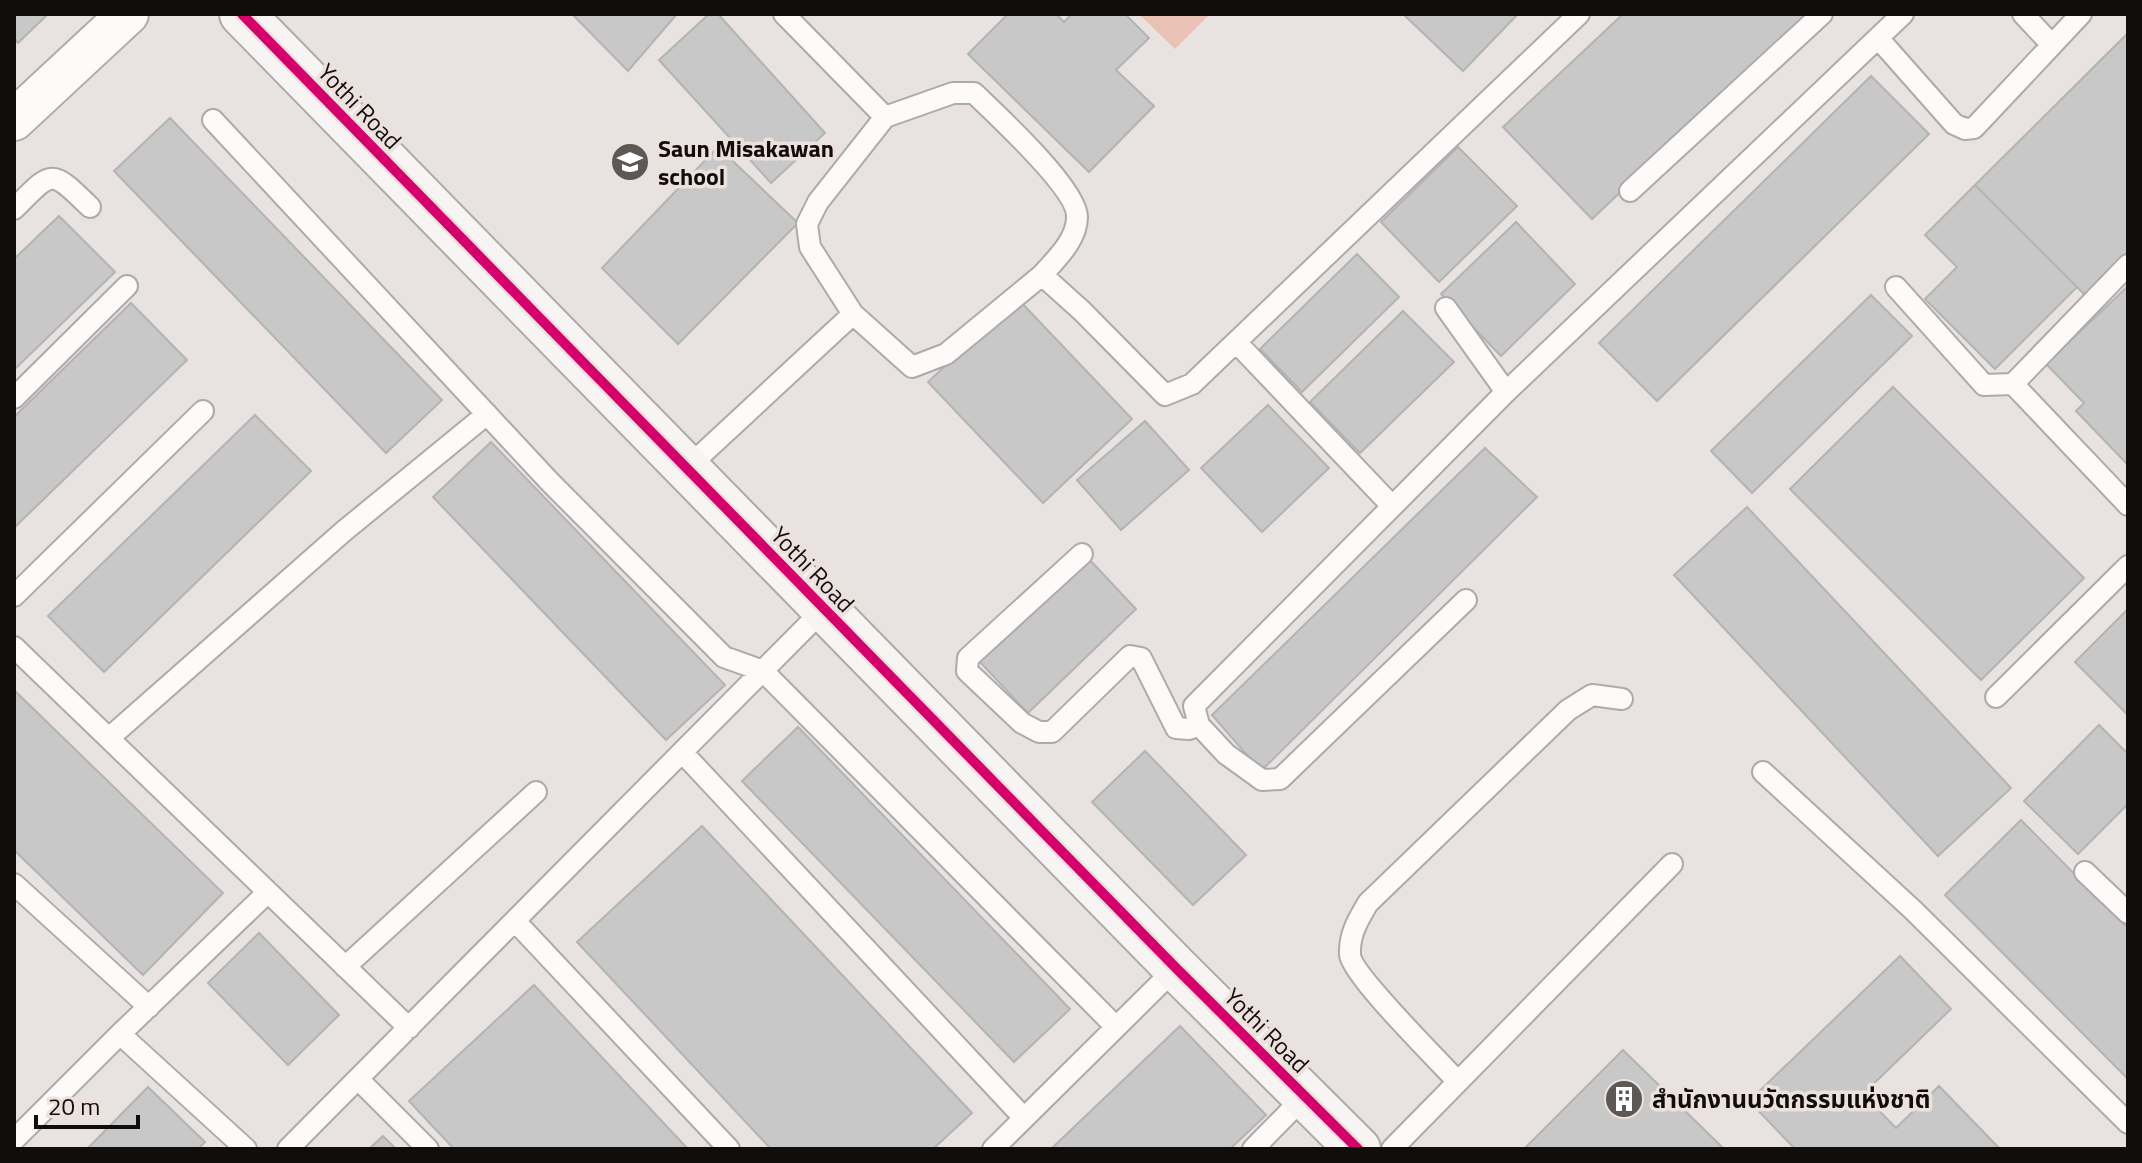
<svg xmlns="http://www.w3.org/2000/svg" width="2142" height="1163" font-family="'Titillium Web','Noto Sans Thai',sans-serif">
	<rect width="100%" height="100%" fill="#e8e2e0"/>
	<path fill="#eac2b5" d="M1139,14h71l-35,35z"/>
	<path fill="#c9c8c8" stroke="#b4b3b3" stroke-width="2" d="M14,14h34l-30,29 -4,-5z
		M572,14h105l-49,57z
		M709,14h9l107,119 -54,50 -112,-123z
		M1008,14h48l8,8 8,-8h53l24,24 -33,32 38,36 -65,66 -121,-118z
		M1403,14h115l-55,57z
		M1623,14h186l-217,205 -89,-92z
		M2128,33v219l-43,43 -110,-110z
		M1871,76l58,58 -272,267 -58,-58z
		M170,118l272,282 -56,53 -272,-282z
		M718,147l80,76 -120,121 -76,-76z
		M1458,147l59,59 -78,76 -58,-60z
		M1975,185l102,102 -82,82 -70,-70 32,-32 -32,-32z
		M59,216l56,56 -101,98v-111z
		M1516,222l59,62 -74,72 -60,-62z
		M1357,254l42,43 -97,95 -42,-43z
		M2128,286v179l-52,-54 8,-8 -38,-39z
		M1871,295l41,41 -160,157 -41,-42z
		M1017,298l115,121 -89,84 -115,-121z
		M131,303l56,57 -173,168v-111z
		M1403,311l51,51 -94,91 -50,-51z
		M1893,387l191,191 -103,102 -191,-191z
		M1268,405l61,63 -67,64 -61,-64z
		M255,415l56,56 -207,201 -56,-56z
		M1145,421l44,49 -68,60 -44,-50z
		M491,442l234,243 -59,55 -233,-243z
		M1485,448l52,49 -276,274 -49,-56z
		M1747,507l264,281 -73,68 -264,-281z
		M1087,557l49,52 -108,104 -49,-52z
		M2128,609v106l-53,-53z
		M14,690l209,203 -80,82 -129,-125z
		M2099,725l29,29v50l-50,50 -54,-53z
		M798,727l272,282 -56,53 -272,-281z
		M1145,751l101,104 -53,50 -101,-103z
		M2021,820l107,108v151l-183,-184z
		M702,826l270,287 -39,36h-162l-194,-207z
		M259,933l80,82 -51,50 -80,-82z
		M1900,956l51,53 -88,85 33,34 43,-42 61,63h-205l-46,-48z
		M534,985l154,164h-234l-45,-48z
		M1180,1026l86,89 -36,34h-179z
		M1623,1050l101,99h-200z
		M148,1087l57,55 -7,7h-111z
		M383,1136l13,13h-27z"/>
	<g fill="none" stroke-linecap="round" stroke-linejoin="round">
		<defs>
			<path id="lane" d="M784,14l101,103 -67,85 -11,22 3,23 43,67 59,53 34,-13 96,-79 40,36 83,84 27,-11 387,-370
				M2023,14l29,31 29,-31
				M1878,38l76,86 11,5 9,-1 78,-83
				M885,117l68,-24h21c22,21 104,97 103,124 0,23 -21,42 -35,58
				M213,120l336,361 175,176 39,14 353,356
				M1630,191l192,-177
				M14,209c39,-39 36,-41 76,-2
				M1896,287l88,98 29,-1 115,121
				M1446,308l60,84
				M1236,342l156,164
				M2013,384l115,-119
				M14,398l113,-112
				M687,468l166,-154
				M1082,554l-114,104 -1,13 55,52 17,9h13l78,-76 11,2 35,70 13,1 10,-4
				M14,596l189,-185
				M1466,600l-186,179 -18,1 -36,-26 -27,-29 -5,-19 312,-314 397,-378
				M14,647l395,381
				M1996,697l132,-131
				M109,738l235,-207 143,-117
				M682,752l342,366
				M1763,772l150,138 215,213
				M2085,872l43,41
				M14,884l135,123
				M515,921l214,228
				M345,967l191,-175
				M120,1034l148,-142
				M358,1079l70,70
				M1458,1082c-19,-21 -106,-107 -108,-127 -1,-21 8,-35 18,-52l200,-193 24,-15 30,4
				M14,1140l106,-106 126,115
				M288,1149l536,-540
				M993,1149l183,-181
				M1253,1149l52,-53
				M1392,1149l280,-285"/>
			<path id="street" d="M14,120l114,-106"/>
			<path id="secondary" d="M242,14l934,954 182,181"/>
		</defs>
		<use href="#lane" stroke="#afaaa9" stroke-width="24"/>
		<use href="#street" stroke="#afaaa9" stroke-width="44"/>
		<use href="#secondary" stroke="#afaaa9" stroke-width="48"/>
		<use href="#lane" stroke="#fcfbfa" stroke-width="20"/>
		<use href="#street" stroke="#fcfbfa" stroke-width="40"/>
		<use href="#secondary" stroke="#f7f5f4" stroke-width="44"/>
		<defs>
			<path id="cycleway" d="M242,14l934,954 182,181"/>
		</defs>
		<use href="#cycleway" stroke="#ece1dd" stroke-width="15"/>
		<use href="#cycleway" stroke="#d6006c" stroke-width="10"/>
	</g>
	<defs>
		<symbol id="school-disc" viewBox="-11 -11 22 22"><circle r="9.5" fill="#5c5856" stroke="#ece1dd"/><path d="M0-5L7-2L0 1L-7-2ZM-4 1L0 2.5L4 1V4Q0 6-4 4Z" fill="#fff"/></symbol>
		<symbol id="building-disc" viewBox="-11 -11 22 22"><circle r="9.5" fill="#5c5856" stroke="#ece1dd"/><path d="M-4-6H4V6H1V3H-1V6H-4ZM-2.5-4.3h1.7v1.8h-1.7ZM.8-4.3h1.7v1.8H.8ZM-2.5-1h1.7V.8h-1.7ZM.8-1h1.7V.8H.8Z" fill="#fff"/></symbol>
	</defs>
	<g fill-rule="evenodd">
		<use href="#school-disc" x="608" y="140" width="44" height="44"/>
		<use href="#building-disc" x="1602" y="1077" width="44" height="44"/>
	</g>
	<g text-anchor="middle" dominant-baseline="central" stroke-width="7" stroke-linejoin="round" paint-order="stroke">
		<g font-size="24" fill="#100d0b" stroke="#ece1dd">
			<text transform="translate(360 106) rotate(46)">Yothi Road</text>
			<text transform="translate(813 569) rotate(46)">Yothi Road</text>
			<text transform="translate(1267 1030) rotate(45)">Yothi Road</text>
		</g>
		<g font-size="24" font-weight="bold" fill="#100d0b" stroke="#ece1dd" text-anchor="start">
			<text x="658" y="148">Saun Misakawan<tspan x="658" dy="28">school</tspan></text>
			<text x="1652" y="1099">สำนักงานนวัตกรรมแห่งชาติ</text>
		</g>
	</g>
	<rect width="2142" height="1163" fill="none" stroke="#100d0b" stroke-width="32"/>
	<path d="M36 1115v12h102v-12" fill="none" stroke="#100d0b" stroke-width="4"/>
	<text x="48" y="1115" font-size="24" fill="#100d0b" stroke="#ece1dd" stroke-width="6" paint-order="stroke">20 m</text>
</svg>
